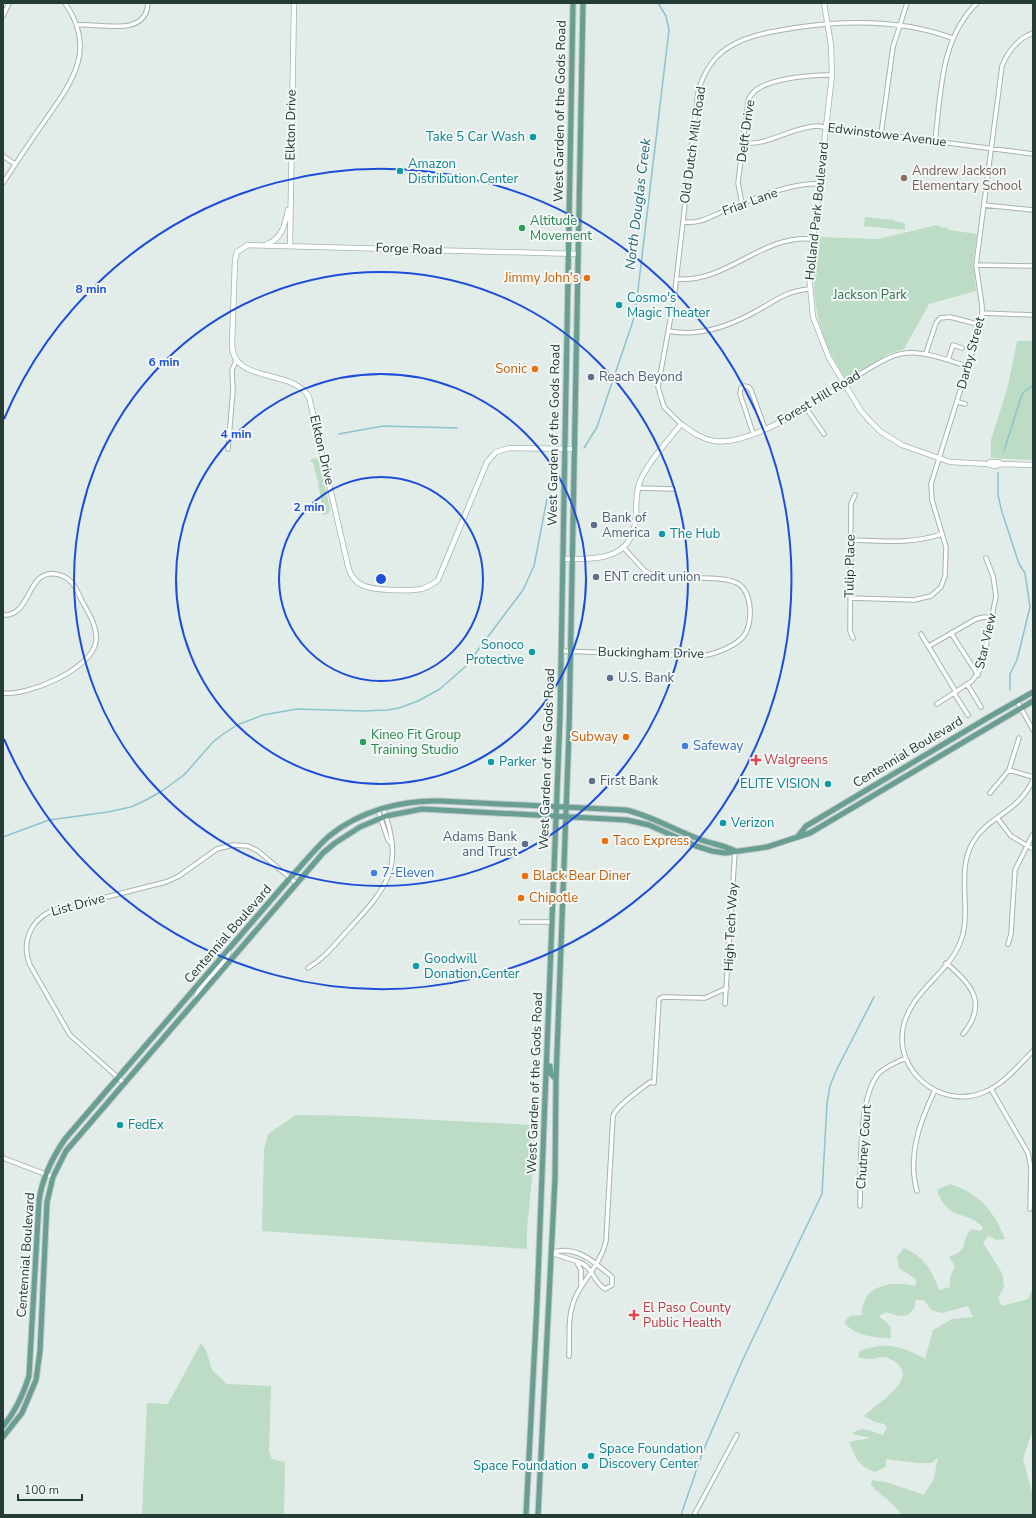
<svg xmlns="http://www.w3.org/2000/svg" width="1036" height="1518" font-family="'Nunito Sans',sans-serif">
	<rect width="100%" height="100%" fill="#e2ece8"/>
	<path fill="#bcdcc5" d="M865,217l29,3v1l11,2v7l-41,-4z
		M937,225l5,3 4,-1 3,3 28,4 -4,28 3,29 -47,13 -25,45 -16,5 -42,25c-32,-48 -36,-86 -29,-142l61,2z
		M1017,341h16v119l-42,-2v-18l17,-54z
		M316,458l3,2 11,49 -1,4 -5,2 -3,-2 2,-2 -5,-28 1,-3 -2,-1 -4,-17h-3l1,-3z
		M296,1115l59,1 180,9 1,13 -9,90v21l-265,-18 2,-81 4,-16z
		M950,1184c30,10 43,26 55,55l-8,1 -9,-4 -5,7 19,30 2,14 -6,11 4,8 26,-7 5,-11v141l-10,30 10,37v19h-132c-7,-13 -20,-19 -30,-30l1,-5 14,2 38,13 10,-16 4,-22 -6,6h-14l-32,-4v8l-11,5c-20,-9 -17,-11 -26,-30l22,-4 -19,-4c11,-10 20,-2 31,1l4,-7 -3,-4 -9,-2 -11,-6c13,-13 63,-41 24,-58 -7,-3 -11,1 -18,1 -4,0 -8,-1 -12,-2l2,-6c24,-10 43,-5 65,8l8,-29 19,-11 21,-2 -5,-11 -26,7 -11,-3 -7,-10h-8l-2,8 -6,7 -10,1 -12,-4 -7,4 11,10 1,12c-16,0 -37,-2 -47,-16l6,-6 12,-1c0,-31 30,-34 54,-29v-7l-17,-11 -2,-11 7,-9c19,8 28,22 35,42l11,-3v-10l5,-11 -6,-9c22,-8 10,-14 22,-28l10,2 2,-4c-20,-19 -35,-5 -46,-37z
		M201,1343l5,7 6,20 15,14 44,2 -2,66 3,7 13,3 -1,53h-142l5,-112 21,1z"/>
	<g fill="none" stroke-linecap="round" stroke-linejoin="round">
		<path stroke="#8dc3ce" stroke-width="1.5" d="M339,434l44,-8 74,2
			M584,448l13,-21 38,-112 34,-285 -3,-14 -8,-13
			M1004,451l18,-57 11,-9
			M998,473v22l4,17 17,52 6,9 5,34 -13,53 -7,14v16
			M3,837l46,-17 59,-8 23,-5 15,-7 16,-9 22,-16 29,-33 9,-7 15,-10 26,-10 34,-6 66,2 24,-1 12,-2 19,-7 22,-12 26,-23 57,-76 11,-24 13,-67 8,-15
			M681,1515l22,-64 40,-92 79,-165 5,-91 3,-17 6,-15 38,-74"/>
		<defs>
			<path id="street" d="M3,16l6,-13
				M77,25c23,-2 69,13 71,-22
				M881,134l12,-87 14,-44
				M935,141c6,-48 5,-102 42,-138
				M743,143c26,3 48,-16 74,-17l216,28
				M3,156l12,8
				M3,183c13,-20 27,-41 41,-61 27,-39 54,-72 21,-119
				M742,204l-4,-21 10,-81c4,-24 63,-27 84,-27
				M984,205l49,5
				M683,222c17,2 26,-5 41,-11 25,-11 68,-29 95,-27
				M976,265l57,1
				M676,279c50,5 86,-45 136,-40
				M982,313l51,2
				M668,331c29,6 59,-4 85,-18 21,-11 32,-22 56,-24
				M926,353l10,-30 4,-5 10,-1 31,8
				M948,360l5,-15 9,3
				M844,384c58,-36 58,-40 125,-17
				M958,402l7,2
				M806,408l18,26
				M681,424l-17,-17 -6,-20 16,-88 24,-206c4,-16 11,-30 24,-41 20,-16 47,-20 71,-24 53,-8 108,-9 159,10
				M753,433l-13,-39 1,-6 3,-2 5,1 2,3 14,39
				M228,449l5,-59 -1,-20 4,-9
				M638,488l35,1
				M851,540c31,1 62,4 91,-6
				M850,598l64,2 17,-4 10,-9 4,-11 1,-29 -14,-47 -1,-16 51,-163v-15l-6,-41 26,-199c6,-15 15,-27 31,-33
				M3,615c29,2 23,-46 53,-41 14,2 20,13 25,25 6,12 17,27 15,42 -3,28 -68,55 -93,52
				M951,633l27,42
				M921,634l35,58
				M853,638l-3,-7 1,-127 4,-9
				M929,646l47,-27 8,-2 8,1
				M561,651l139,5c12,-1 32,-8 42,-18 12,-12 11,-47 -5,-55 -14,-8 -64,-4 -83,-7l-10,-6 -21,-23
				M967,684l14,23
				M954,693l14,22
				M1017,701l16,29
				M937,704l35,-23 10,-14 14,-71 -3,-20 -7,-18
				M1009,770l24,7
				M1033,780c-15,33 -45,36 -60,62 -18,30 0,70 -13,101 -13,32 -50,49 -57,85 -8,43 37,81 79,65 20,-7 36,-27 51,-42
				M990,793l19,-23 10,-32
				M378,810l10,30 4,4
				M998,819l13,17 22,13
				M521,922h31
				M1008,944l3,-10 4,-64 18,-36
				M946,963c26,21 42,41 17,71
				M308,968c17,-10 27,-24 40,-38 39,-42 57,-63 35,-122
				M725,1004l10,-153
				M123,1082l-53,-47 -40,-70c-9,-22 0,-44 21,-54l115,-29 13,-6 38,-27 16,-4 15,1 10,5 38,32
				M991,1089l37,64 3,15 -1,41
				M3,1158l50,19
				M917,1191c-10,-35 3,-70 18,-101
				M860,1206c1,-33 -3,-108 19,-133 8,-7 17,-11 27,-15
				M551,1253c24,-9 44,9 61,24v8l-7,4c-13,-8 -11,-23 -29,-28
				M551,1253l25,8 5,9v16
				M569,1356c1,-20 -2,-39 6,-58 9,-20 26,-34 31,-57l7,-125c4,-11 27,-26 37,-34l4,1 5,-84 4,-2 42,1 22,-10
				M694,1515l43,-80"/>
			<path id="secondary" d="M824,3l7,42 1,30 -23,199 4,43 16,41 32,53 9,10 11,11 21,13 48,17 38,2 6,2 8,-2 31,1
				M267,244c15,-5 18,-20 21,-34
				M290,246l4,-243
				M575,449l-66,-1 -13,4 -9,10 -49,118c-5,4 -10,7 -16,9 -13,2 -48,2 -60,-4 -8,-4 -12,-10 -14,-19l-39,-169c-17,-29 -77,-13 -77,-53l3,-84 2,-8 11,-7 330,9
				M988,464l2,-2h8l4,2
				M563,559c28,0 66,3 72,-35 2,-13 0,-27 4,-40 7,-20 29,-43 42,-60 10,7 20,15 33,17 37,5 100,-38 130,-57
				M196,1000c4,-22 29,-32 33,-50"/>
			<path id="primary" d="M799,835l7,-9 12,-7 171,-102 44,-25
				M550,1066l1,8 5,5
				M3,1426c13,-15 20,-31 26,-50l10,-175c3,-23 13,-43 26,-62l225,-261c13,-14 24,-28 38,-41 31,-26 73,-37 112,-36l186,9c26,6 48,20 73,29 12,5 25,6 36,12
				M3,1437l19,-24 14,-33 4,-29 7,-149 6,-25 13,-26 257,-298 12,-10 25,-16 26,-11 36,-7 205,11 22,5 47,21 16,5 13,2 42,-6 43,-14 223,-132
				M526,1515l11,-212 23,-586 13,-714
				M538,1515l17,-336 1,-100 13,-347 14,-729"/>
		</defs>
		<use href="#street" stroke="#a5b4af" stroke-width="5.5"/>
		<use href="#secondary" stroke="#a1b7b0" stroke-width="6"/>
		<use href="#primary" stroke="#c1c8c7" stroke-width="7"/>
		<use href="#street" stroke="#fff" stroke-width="3.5"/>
		<use href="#secondary" stroke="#fff" stroke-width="4.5"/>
		<use href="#primary" stroke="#699f92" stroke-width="5"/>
	</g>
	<g fill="none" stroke="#1d4ed8" stroke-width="2">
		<circle cx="381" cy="579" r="102"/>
		<circle cx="381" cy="579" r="205"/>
		<circle cx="381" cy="579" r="307"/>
		<path d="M4 419A410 410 0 1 1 4 739"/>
	</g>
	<g fill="#0f9aa8" stroke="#f3f8f6" stroke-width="1.5">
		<circle cx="533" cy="137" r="4"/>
		<circle cx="400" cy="171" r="4"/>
		<circle cx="619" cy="305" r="4"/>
		<circle cx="662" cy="534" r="4"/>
		<circle cx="532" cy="652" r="4"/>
		<circle cx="491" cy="762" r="4"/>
		<circle cx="828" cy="784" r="4"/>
		<circle cx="723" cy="823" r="4"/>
		<circle cx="416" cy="966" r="4"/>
		<circle cx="120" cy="1125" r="4"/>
		<circle cx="591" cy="1456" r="4"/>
		<circle cx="585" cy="1466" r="4"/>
	</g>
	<circle fill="#8d6e63" stroke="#f3f8f6" stroke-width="1.5" cx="904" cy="178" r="4"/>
	<g fill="#2e9e5b" stroke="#f3f8f6" stroke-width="1.5">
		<circle cx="522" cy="228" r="4"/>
		<circle cx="363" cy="742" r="4"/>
	</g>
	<g fill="#e8710a" stroke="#f3f8f6" stroke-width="1.5">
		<circle cx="587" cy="278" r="4"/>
		<circle cx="535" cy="369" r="4"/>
		<circle cx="626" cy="737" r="4"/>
		<circle cx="605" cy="841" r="4"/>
		<circle cx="525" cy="876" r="4"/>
		<circle cx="521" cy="898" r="4"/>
	</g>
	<g fill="#5c6f8a" stroke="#f3f8f6" stroke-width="1.5">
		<circle cx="591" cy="377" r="4"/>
		<circle cx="594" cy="525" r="4"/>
		<circle cx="596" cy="577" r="4"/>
		<circle cx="610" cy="678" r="4"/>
		<circle cx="592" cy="781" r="4"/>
		<circle cx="525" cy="844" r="4"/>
	</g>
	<g fill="#3f7fe0" stroke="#f3f8f6" stroke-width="1.5">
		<circle cx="685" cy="746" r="4"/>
		<circle cx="374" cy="873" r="4"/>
	</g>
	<g fill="#e0444e" stroke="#f3f8f6" stroke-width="1.5">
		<path d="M754 754h4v4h4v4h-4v4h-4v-4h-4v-4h4z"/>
		<path d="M632 1309h4v4h4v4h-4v4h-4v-4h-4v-4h4z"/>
	</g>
	<g text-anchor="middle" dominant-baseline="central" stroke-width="4" stroke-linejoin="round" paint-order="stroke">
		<g font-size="13" fill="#233c36" stroke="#f3f8f6">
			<text transform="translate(560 111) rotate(-89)">West Garden of the Gods Road</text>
			<text transform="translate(291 125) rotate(-89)">Elkton Drive</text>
			<text transform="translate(746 131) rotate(-82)">Delft Drive</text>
			<text transform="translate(887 135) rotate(7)">Edwinstowe Avenue</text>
			<text transform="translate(693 145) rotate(-82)">Old Dutch Mill Road</text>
			<text transform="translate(750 202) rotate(-20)">Friar Lane</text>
			<text transform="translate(817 211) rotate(-84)">Holland Park Boulevard</text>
			<text transform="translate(409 249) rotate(2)">Forge Road</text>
			<text transform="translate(971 353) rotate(-75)">Darby Street</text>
			<text transform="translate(819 398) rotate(-31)">Forest Hill Road</text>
			<text transform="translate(554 435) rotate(-89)">West Garden of the Gods Road</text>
			<text transform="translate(322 450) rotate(77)">Elkton Drive</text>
			<text transform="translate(850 566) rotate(-89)">Tulip Place</text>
			<text transform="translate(986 641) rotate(-77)">Star View</text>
			<text transform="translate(651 653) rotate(1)">Buckingham Drive</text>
			<text transform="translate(908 752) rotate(-31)">Centennial Boulevard</text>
			<text transform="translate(547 759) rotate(-88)">West Garden of the Gods Road</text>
			<text transform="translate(78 905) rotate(-15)">List Drive</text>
			<text transform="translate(731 927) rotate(-87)">High Tech Way</text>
			<text transform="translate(228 934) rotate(-49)">Centennial Boulevard</text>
			<text transform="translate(535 1083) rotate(-88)">West Garden of the Gods Road</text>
			<text transform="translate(864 1147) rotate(-86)">Chutney Court</text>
			<text transform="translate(26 1255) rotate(-86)">Centennial Boulevard</text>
		</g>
		<g font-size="13" fill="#0d838f" stroke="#f3f8f6" text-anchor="start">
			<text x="525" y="137" text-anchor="end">Take 5 Car Wash</text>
			<text x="408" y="164">Amazon<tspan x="408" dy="15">Distribution Center</tspan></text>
			<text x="627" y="298">Cosmo's<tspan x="627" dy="15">Magic Theater</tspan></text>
			<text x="670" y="534">The Hub</text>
			<text x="524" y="645" text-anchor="end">Sonoco<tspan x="524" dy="15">Protective</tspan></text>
			<text x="499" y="762">Parker</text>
			<text x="820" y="784" text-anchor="end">ELITE VISION</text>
			<text x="731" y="823">Verizon</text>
			<text x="424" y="959">Goodwill<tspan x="424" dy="15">Donation Center</tspan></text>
			<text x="128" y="1125">FedEx</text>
			<text x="599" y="1449">Space Foundation<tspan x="599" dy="15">Discovery Center</tspan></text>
			<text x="577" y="1466" text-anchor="end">Space Foundation</text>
		</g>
		<g font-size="13" fill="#785e54" stroke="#f3f8f6" text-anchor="start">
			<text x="912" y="171">Andrew Jackson<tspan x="912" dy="15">Elementary School</tspan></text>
		</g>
		<g font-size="13" fill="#27864d" stroke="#f3f8f6" text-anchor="start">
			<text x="530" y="221">Altitude<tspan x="530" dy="15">Movement</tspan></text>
			<text x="371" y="735">Kineo Fit Group<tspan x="371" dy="15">Training Studio</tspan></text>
		</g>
		<g font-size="13" fill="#c56008" stroke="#f3f8f6" text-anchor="end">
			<text x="579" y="278">Jimmy John's</text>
			<text x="527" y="369">Sonic</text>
			<text x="618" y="737">Subway</text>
			<text x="613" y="841" text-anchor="start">Taco Express</text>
			<text x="533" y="876" text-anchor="start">Black Bear Diner</text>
			<text x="529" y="898" text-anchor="start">Chipotle</text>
		</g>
		<g font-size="13" fill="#2f714a" stroke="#f3f8f6">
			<text x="870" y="295">Jackson Park</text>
		</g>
		<g font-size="13" fill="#4e5e75" stroke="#f3f8f6" text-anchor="start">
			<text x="599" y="377">Reach Beyond</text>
			<text x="602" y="518">Bank of<tspan x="602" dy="15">America</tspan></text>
			<text x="604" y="577">ENT credit union</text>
			<text x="618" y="678">U.S. Bank</text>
			<text x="600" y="781">First Bank</text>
			<text x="517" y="837" text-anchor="end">Adams Bank<tspan x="517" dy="15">and Trust</tspan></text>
		</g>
		<g font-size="13" fill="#366cbe" stroke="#f3f8f6" text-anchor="start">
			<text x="693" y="746">Safeway</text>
			<text x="382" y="873">7-Eleven</text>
		</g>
		<g font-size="13" fill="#be3a42" stroke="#f3f8f6" text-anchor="start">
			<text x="764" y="760">Walgreens</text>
			<text x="643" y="1308">El Paso County<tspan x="643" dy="15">Public Health</tspan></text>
		</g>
		<g font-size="14" font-style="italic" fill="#206675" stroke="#f3f8f6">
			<text transform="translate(638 204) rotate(-83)">North Douglas Creek</text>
		</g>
	</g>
	<circle cx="381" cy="579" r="6" fill="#1d4ed8" stroke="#f3f8f6" stroke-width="2"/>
	<g font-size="12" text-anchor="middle" font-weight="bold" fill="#1d4ed8" stroke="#f3f8f6" stroke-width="4" stroke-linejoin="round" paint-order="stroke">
		<text x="91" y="293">8 min</text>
		<text x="164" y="366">6 min</text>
		<text x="236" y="438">4 min</text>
		<text x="309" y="511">2 min</text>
	</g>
	<rect width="1036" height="1518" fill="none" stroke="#233c36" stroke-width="8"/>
	<path d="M18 1494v6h64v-6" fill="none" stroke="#233c36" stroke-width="2"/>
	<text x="24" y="1494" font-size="12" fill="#233c36" stroke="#f3f8f6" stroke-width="3" paint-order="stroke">100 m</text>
</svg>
